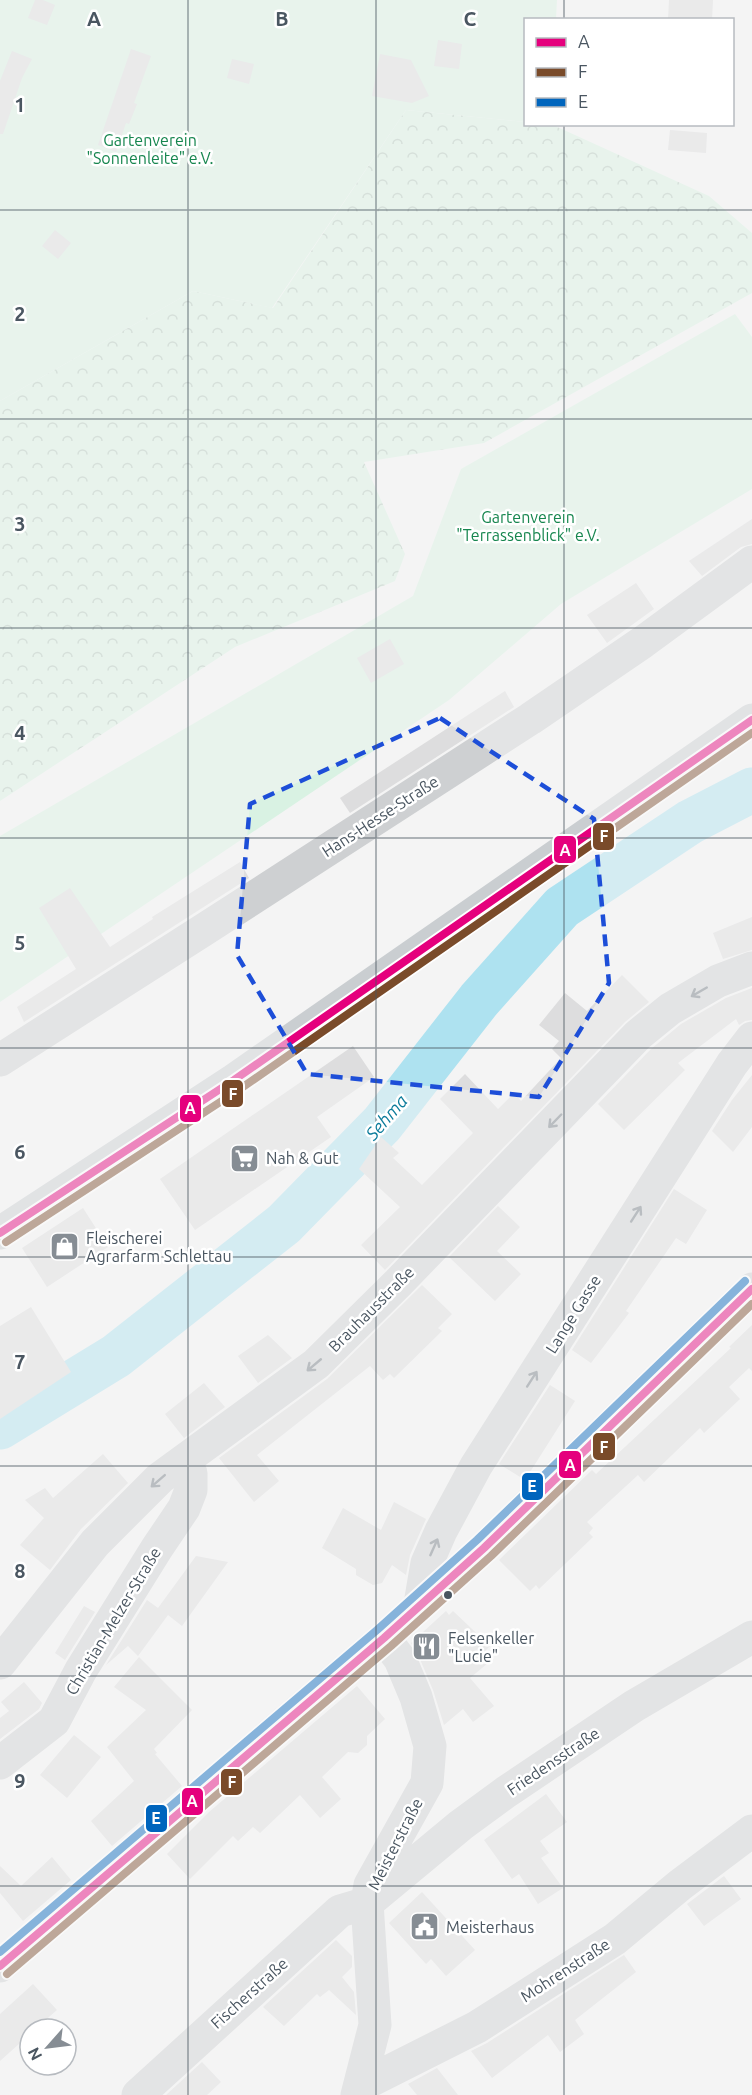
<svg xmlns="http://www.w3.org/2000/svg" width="752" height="2095" font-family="Ubuntu,sans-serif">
	<defs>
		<pattern id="forest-crowns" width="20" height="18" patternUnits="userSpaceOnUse" patternTransform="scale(1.5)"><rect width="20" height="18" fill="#d9f2e3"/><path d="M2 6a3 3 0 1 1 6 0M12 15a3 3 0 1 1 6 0" fill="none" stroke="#b2c7bb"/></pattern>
	</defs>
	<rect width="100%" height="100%" fill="#f4f4f4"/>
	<path fill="#d9f2e3" d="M0,0h557l-1,19 -30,1 -1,102 -119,-12 -134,198 -79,-17 -193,110z
		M735,314l17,23v152l-191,115 -112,96 -449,302v-166l413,-240 48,-127z"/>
	<path fill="url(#forest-crowns)" d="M406,110l119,12 1,2 27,1 156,71 43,37v60l-268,150 -120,19 41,92 -10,27 -160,66 -235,154v-400l193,-110 80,17z"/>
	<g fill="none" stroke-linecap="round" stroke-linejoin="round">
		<path stroke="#aee2f0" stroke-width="45" d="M0,1427l116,-71 168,-132 98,-100 97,-124 83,-93 128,-85 62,-32"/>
	</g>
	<path fill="#ddddde" d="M35,0h8l12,5 -8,20 -19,-7z
		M669,0h44l-1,20h-44z
		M438,40l24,4 -3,25 -25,-3z
		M131,49l20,7 -17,47 3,1 -8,20 -3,-1 -10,29 -18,-7z
		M12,51l20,8 -10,19 -19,56h-3v-53z
		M380,54l31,6 18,36 -17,7 -40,-7z
		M232,59l22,5 -5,20 -22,-6z
		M670,130l37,3 -1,20 -38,-3z
		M55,230l16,13 -13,16 -16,-13z
		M752,519v25l-11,3 -39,29 -13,-15z
		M636,583l18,26 -47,34 -20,-28z
		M390,639l14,25 -33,19 -14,-25z
		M505,691l9,16 -164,106 -10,-15z
		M240,862l9,16 -225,144 -7,-15 59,-38 -37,-61 31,-20 40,59 43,-28 -1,-2z
		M752,917v33l-29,9 -10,-26z
		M622,975l27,27 -24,20 -240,248 -24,-25 39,-38 -41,-38 22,-32 18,16 -6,5 29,27 51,-52 -33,-34 25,-25 33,35 16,-16 7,8 40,-43 -9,-9 7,-8 -20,-16 26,-32 22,18z
		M752,988v32l-7,1 -6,4 -3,-6 -58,44 7,7 -61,60 -26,-26 53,-55 30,-25 45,-26z
		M353,1046l21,31 -57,40 14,20 -136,93 -35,-51z
		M752,1075v52l-19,25 -21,-21 20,-31z
		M674,1189l33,21 -21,34 -10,-6 -50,73 3,2 -38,50 -19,-13z
		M498,1206l22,21 -23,24 24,23 -26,27 -46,-44z
		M83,1208l25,39 -61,40 -25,-39z
		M422,1285l30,29 -14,14 4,3 -48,47 -4,-4 -7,6 -13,-14 -113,89 22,26 -25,21 -35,-44 108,-79z
		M31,1307l40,65 -71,47v-93z
		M752,1325v46l-3,-3 -20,19 11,12 -36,34 -4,-5 -56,54 -6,-7 -51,47 6,6 -4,5 4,4 -54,52 -3,-4 -6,6 -31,-31 93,-90 4,4 135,-126 -2,-1z
		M268,1335l24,23 -34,25 -20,-27z
		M204,1383l21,24 -41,31 -19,-24z
		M550,1385l25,16 -50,79 -26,-16z
		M103,1454l25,29 -47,46 -31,41 -30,-25 24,-27 -19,-18 20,-12 8,10z
		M394,1502l32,17 -16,36 -4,20 -14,-10 -10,18 -9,2 -17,-10v-6l-34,-21 21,-40 38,22z
		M196,1556l32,6 -46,64 -14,-11 -30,41 -10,-10 -22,19 41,-65 11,8z
		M84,1606l11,6 -30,48 -10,-7z
		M446,1611l3,4 4,-4 37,35 -9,9 7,8 -18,15 24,28 -21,16 -10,-13 -19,16 -11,-35 -16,-38 -6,-9z
		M139,1657l53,53 -38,39 3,4 -2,1 27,32 -70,60 -21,-25 43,-40 -27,-34 39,-37 -32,-23z
		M24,1682l18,21 -3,6 -39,30v-21l9,-7 -8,-9z
		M357,1686l28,33 -18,17v9l-9,8 -10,-1 -26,25 19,22 -21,19 -20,-23 -40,38 -7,-6 -15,14 -5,-5 -43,43 -23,-25 42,-42z
		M74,1735l27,22 -34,41 -27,-23z
		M546,1794l21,28 -27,19 9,12 -8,5 22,30 -25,16 -19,-30 -7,5 -28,-39z
		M52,1857l19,23 -48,41 -23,-28v-27l21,20z
		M724,1876l17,23 -37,27 -17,-22z
		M422,1892l53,58 -29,26 -15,-17 -5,5 -37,-41z
		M336,1940l16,16v11l-10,10 12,15 2,23 -27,-25 -9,7 -3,-3 -33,32 -21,-19z
		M624,1955l12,17 -61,48 9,14 -24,18 -12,-17 -56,43 -21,-27 16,-8z
		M33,1984l24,26 -22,19h-5v5l-30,27v-47z
		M202,2062l19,20 -14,13h-41z
		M437,2068l21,27h-41l-9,-11z"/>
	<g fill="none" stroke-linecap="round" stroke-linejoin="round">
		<path stroke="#ced0d2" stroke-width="33" d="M0,1060l205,-131 325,-210 113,-77 109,-80
			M420,1604l7,-41 14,-32 35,-65 256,-402 20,-26
			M0,1663l95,-120 65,-65 156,-114 82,-81 240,-248 32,-26 48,-28 34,-13
			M0,1763l54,-42 27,-51 76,-122 27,-40 7,-18v-17l-7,-11
			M0,1966l384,-328 100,-90 268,-259
			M362,2085l115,-58 138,-88 65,-54 72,-54
			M138,2095l202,-184 27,-8 94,-78 45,-33 128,-86 118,-69
			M357,2095l18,-70 -8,-122 3,-18 57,-102 3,-37 -14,-49 -16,-38 -16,-21"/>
		<path stroke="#caced1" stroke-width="33" d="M0,1233l234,-153 518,-360"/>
		<defs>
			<path id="bus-1" d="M0,1233l234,-153 518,-360
				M0,1966l384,-328 100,-90 268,-259"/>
			<path id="bus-2" d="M6,1242l234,-153 512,-356
				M7,1974l384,-328 100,-90 261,-252"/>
			<path id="bus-3" d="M0,1952l377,-322 100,-90 268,-259"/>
		</defs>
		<use href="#bus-1" stroke="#fff" stroke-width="12"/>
		<use href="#bus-2" stroke="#fff" stroke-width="12"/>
		<use href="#bus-3" stroke="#fff" stroke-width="12"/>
		<use href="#bus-1" stroke="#e5007d" stroke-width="8"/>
		<use href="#bus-2" stroke="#7a4b2a" stroke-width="8"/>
		<use href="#bus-3" stroke="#0065bd" stroke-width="8"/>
	</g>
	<defs><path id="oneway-shaft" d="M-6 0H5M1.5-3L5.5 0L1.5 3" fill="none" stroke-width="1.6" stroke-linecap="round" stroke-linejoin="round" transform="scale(1.5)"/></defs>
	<g stroke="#727b83">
		<use href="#oneway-shaft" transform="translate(699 992) rotate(150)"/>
		<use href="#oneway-shaft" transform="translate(555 1121) rotate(134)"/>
		<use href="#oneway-shaft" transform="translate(636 1214) rotate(-57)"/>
		<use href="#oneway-shaft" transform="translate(314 1365) rotate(140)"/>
		<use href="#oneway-shaft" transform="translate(532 1379) rotate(-57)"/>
		<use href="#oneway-shaft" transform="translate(158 1481) rotate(139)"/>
		<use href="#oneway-shaft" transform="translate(434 1547) rotate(-66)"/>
	</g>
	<path d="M0 0H752V2095H0ZM440,718l154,101 15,164 -70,114 -232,-23 -70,-119 13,-151z" fill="#f4f4f4" fill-opacity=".55" fill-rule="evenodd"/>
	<path fill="none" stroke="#1d4ed8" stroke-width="4.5" stroke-dasharray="12 8" stroke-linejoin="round" d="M440,718l154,101 15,164 -70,114 -232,-23 -70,-119 13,-151z"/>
	<path fill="none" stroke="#4a5661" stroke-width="1.5" stroke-opacity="0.55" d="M188,0v2095M376,0v2095M564,0v20M564,124v1971M0,210h752M0,419h752M0,628h752M0,838h752M0,1048h752M0,1257h752M0,1466h752M0,1676h752M0,1886h752"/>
	<defs>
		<symbol id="supermarket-square" viewBox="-11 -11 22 22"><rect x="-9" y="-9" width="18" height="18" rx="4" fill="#868d94" stroke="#fff"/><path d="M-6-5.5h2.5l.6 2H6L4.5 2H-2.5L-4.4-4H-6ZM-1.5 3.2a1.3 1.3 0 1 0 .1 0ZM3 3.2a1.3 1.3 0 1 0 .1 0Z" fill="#fff"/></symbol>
		<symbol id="shop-square" viewBox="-11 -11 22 22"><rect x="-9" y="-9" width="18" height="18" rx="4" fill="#868d94" stroke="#fff"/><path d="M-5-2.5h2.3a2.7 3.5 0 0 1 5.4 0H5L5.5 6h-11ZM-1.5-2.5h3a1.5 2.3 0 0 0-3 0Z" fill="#fff"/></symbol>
		<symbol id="restaurant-square" viewBox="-11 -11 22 22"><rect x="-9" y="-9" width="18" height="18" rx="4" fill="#868d94" stroke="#fff"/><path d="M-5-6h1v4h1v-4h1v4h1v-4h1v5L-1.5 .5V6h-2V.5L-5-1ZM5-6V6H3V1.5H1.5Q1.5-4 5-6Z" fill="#fff"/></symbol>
		<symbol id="civic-square" viewBox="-11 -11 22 22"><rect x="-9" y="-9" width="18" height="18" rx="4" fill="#868d94" stroke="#fff"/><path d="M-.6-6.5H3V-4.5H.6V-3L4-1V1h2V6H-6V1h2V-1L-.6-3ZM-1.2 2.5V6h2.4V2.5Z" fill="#fff"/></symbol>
	</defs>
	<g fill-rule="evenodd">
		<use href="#supermarket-square" x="228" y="1142" width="33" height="33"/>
		<use href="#shop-square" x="48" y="1230" width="33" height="33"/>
		<use href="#restaurant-square" x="410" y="1630" width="33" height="33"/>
		<use href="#civic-square" x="408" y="1910" width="33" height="33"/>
	</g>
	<circle fill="#4a5661" stroke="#fff" stroke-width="2" cx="448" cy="1595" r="5"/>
	<g text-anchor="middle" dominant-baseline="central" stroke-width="5" stroke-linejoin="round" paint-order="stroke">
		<g font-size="16" fill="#17864f" stroke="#fff">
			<text x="150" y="140">Gartenverein<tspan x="150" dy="18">"Sonnenleite" e.V.</tspan></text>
			<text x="528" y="517">Gartenverein<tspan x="528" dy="18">"Terrassenblick" e.V.</tspan></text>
		</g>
		<g font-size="16" fill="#4a5661" stroke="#fff">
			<text transform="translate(380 816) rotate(-33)">Hans-Hesse-Straße</text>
			<text transform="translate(371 1309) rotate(-45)">Brauhausstraße</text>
			<text transform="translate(573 1314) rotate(-58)">Lange Gasse</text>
			<text transform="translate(113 1621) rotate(-59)">Christian-Melzer-Straße</text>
			<text transform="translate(553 1761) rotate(-34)">Friedensstraße</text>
			<text transform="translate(395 1844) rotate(-63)">Meisterstraße</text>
			<text transform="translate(565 1970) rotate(-33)">Mohrenstraße</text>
			<text transform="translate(249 1993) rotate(-42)">Fischerstraße</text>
		</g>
		<g font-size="16" fill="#4a5661" stroke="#fff" text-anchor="start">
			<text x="266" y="1158">Nah &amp; Gut</text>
			<text x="86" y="1238">Fleischerei<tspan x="86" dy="18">Agrarfarm Schlettau</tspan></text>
			<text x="448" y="1638">Felsenkeller<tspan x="448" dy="18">"Lucie"</tspan></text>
			<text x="446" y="1927">Meisterhaus</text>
		</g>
		<g font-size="18" font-style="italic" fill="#0c7c9b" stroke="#fff">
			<text transform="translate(386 1117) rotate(-49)">Sehma</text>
		</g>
	</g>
	<g font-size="20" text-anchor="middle" font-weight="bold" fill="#4a5661" stroke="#fff" stroke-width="5" stroke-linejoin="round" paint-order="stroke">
		<text x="94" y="26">A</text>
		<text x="282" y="26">B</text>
		<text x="470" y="26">C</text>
		<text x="20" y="112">1</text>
		<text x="20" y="321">2</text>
		<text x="20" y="531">3</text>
		<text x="20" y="740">4</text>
		<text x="20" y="950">5</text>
		<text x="20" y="1159">6</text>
		<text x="20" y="1369">7</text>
		<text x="20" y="1578">8</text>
		<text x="20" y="1788">9</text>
	</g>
	<g stroke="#fff" stroke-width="2">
		<rect x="592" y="822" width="23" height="29" rx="6" fill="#7a4b2a"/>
		<rect x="553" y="835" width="24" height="29" rx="6" fill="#e5007d"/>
		<rect x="221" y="1079" width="23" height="29" rx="6" fill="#7a4b2a"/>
		<rect x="179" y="1094" width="23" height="29" rx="6" fill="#e5007d"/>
		<rect x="592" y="1432" width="24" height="29" rx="6" fill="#7a4b2a"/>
		<rect x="558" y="1450" width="24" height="29" rx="6" fill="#e5007d"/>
		<rect x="521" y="1472" width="23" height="29" rx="6" fill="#0065bd"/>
		<rect x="220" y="1768" width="23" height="28" rx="6" fill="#7a4b2a"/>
		<rect x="181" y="1787" width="23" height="29" rx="6" fill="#e5007d"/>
		<rect x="145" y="1804" width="23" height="29" rx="6" fill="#0065bd"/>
	</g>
	<g font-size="16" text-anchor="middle" font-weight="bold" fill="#fff">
		<text x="604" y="842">F</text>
		<text x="565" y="856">A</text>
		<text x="233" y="1100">F</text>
		<text x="190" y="1114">A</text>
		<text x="604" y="1453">F</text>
		<text x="570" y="1471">A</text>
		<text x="532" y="1492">E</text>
		<text x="232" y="1788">F</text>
		<text x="192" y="1807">A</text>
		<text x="156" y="1824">E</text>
	</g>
	<rect x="524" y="18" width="210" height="108" fill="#ffffff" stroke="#b7bbc0" stroke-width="1.5"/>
	<rect x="536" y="38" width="30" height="9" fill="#e5007d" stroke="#b7bbc0" stroke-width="1.5"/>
	<text x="578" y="48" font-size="18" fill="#4a5661">A</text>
	<rect x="536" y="68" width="30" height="9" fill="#7a4b2a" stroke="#b7bbc0" stroke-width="1.5"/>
	<text x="578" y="78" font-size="18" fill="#4a5661">F</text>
	<rect x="536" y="98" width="30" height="9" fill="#0065bd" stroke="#b7bbc0" stroke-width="1.5"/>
	<text x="578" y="108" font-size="18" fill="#4a5661">E</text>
	<g transform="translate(48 2047) rotate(242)"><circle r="28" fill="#ffffff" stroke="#b7bbc0" stroke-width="1.5"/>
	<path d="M0-4.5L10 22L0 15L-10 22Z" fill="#868d94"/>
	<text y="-9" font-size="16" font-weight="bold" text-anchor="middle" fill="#4a5661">N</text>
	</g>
</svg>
